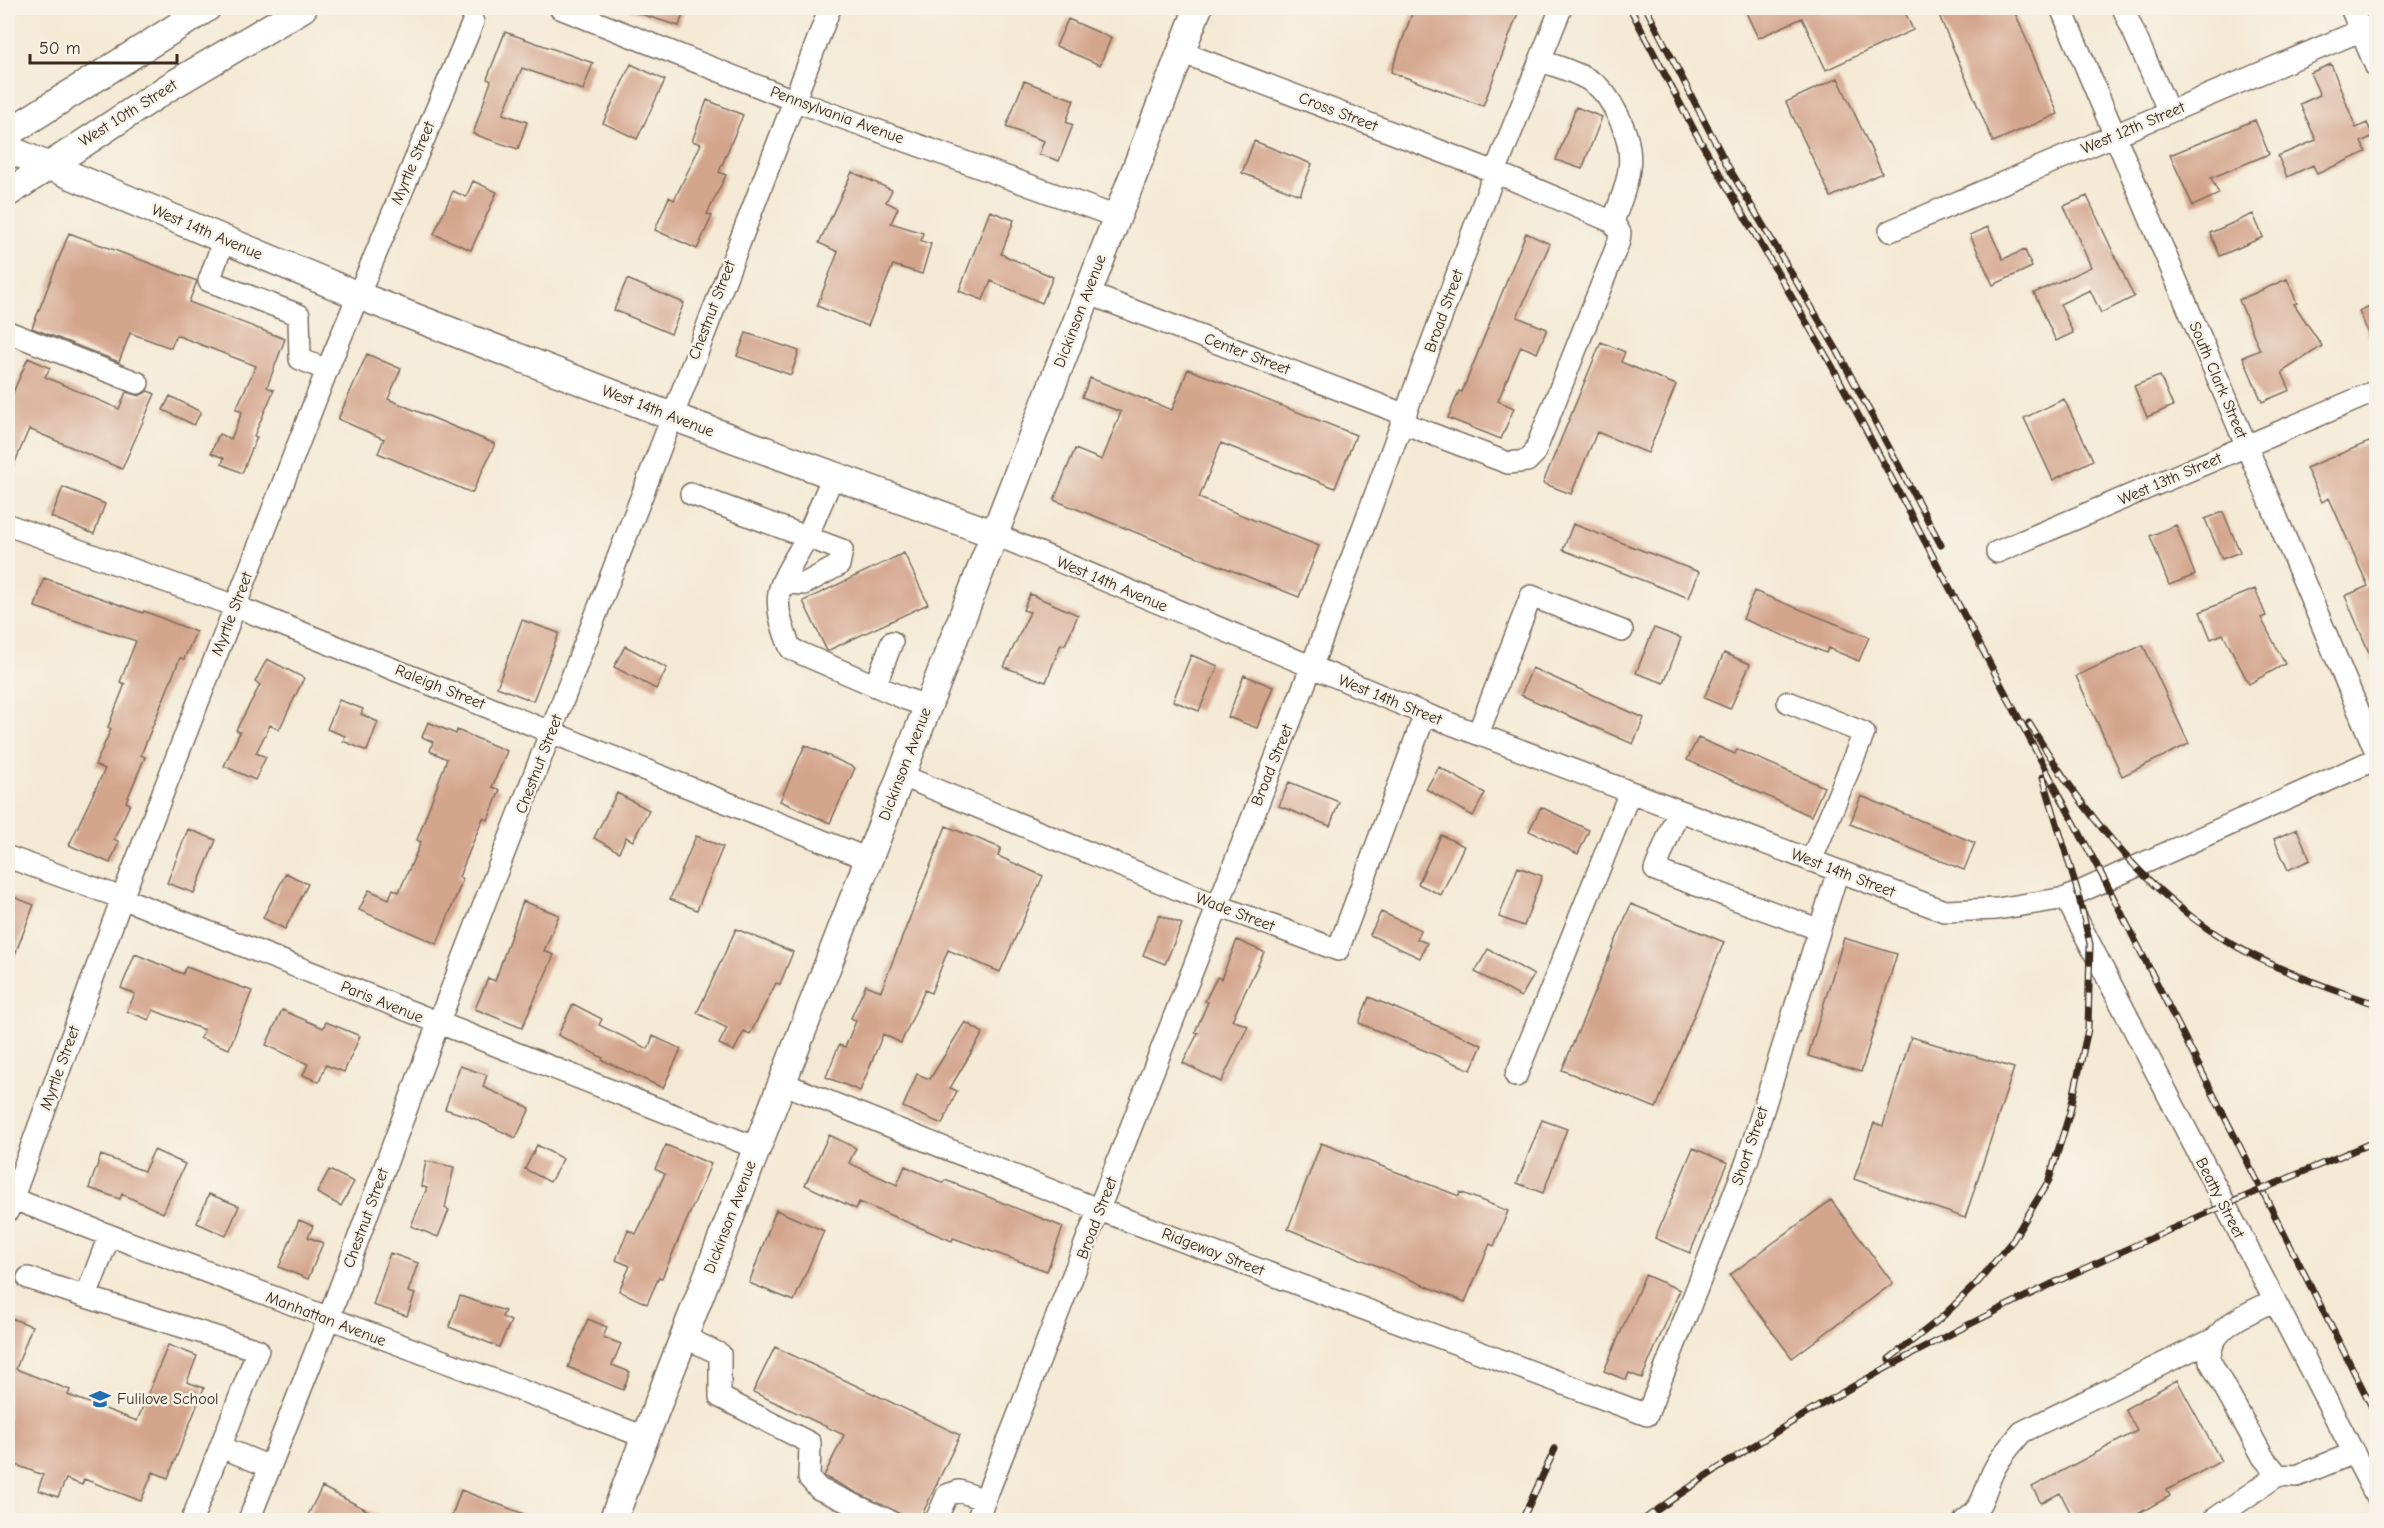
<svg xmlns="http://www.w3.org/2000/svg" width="2384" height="1528" font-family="'Comic Neue',sans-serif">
	<rect width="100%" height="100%" fill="#f7f3e8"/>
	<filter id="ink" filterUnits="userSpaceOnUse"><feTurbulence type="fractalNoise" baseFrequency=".0167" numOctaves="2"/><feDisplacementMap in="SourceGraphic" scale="12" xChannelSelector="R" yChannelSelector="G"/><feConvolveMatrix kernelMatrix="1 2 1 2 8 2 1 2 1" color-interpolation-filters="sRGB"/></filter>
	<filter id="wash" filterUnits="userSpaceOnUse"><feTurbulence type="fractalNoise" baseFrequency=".008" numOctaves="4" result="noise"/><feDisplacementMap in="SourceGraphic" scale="24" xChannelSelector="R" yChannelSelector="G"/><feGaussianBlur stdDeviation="1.35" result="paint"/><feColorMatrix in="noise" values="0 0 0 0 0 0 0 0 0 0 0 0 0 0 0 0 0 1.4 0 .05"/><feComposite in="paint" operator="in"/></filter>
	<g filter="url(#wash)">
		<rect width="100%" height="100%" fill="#f4e9d4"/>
		<g id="blocks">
			<path fill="#d4a58d" d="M632,8h53l-6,18 -48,-15z
				M1414,8h106l-37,98 -92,-34z
				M1744,8h159l10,22 -87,40 -24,-52 -44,20z
				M1936,8h77l45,106 -65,28z
				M1068,19l43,19 -11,27 -44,-19z
				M505,32l88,31 -10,27 -61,-22 -19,46 24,8 -9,27 -45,-15 18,-53 -4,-2z
				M631,64l34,16 -28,59 -34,-16z
				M2331,64l25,64 11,-5 6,13 -12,6 5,10 -49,22 -4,-9 -26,12 -9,-21 38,-16 -16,-36 20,-9 -10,-22z
				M1838,78l44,95 -51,24 -45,-95z
				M1024,81l50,19 -8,22 7,3 -14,36 -20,-7 5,-13 -38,-14z
				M707,100l36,15 -24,57 7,3 -19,39 5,2 -15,33 -42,-19 14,-33 5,3 27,-56 -9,-3z
				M1576,107l26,10 -20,52 -26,-9z
				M2255,120l14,34 -58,24 8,16 -26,12 -23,-51z
				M1254,141l58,23 -12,31 -58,-22z
				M852,172l40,18 -6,12 12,6 -7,15 32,10 -2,8 10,3 -9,30 -29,-9 -25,61 -51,-20 21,-54 -19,-9z
				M473,181l24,11 -26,58 -37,-16 19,-43 13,6z
				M2087,196l47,101 -33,16 -11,-23 -30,14 13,29 -17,8 -22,-48 57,-26 -27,-61z
				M990,211l24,9 -13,34 52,23 -11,26 -51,-22 -8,19 -24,-9z
				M2253,214l10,23 -43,19 -10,-23z
				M1988,227l15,32 22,-9 7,17 -39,18 -23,-50z
				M69,233l128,48 -8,21 96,37 -18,48 7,3 -20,46 3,1 -15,36 -20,-9 2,-6 -13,-5 8,-19 12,5 11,-27 -6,-3 20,-43 -80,-31 -5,13 -41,-15 -11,29 -87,-34z
				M1526,233l24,11 -33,73 30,12 -10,24 -16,-7 -23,55 16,7 -13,31 -53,-21 11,-27 3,1z
				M627,279l57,24 -13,31 -57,-24z
				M2287,279l10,24 -3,1 28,42 -40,26 8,18 -28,12 -19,-45 17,-7 -21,-50z
				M2376,303v50l-17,-42z
				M746,333l53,18 -8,24 -54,-19z
				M1601,342l24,10 -4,10 55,23 -28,68 -51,-21 -26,62 -28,-11z
				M367,354l34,15 -13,30 107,45 -23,49 -94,-40 6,-14 -46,-20z
				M28,358l22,10 -5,9 74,32 7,-17 13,4 9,-5 7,3 -33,75 -93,-40 -21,50v-75z
				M1188,369l168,66 -21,53 -114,-45 -22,55 120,48 -20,51 -245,-97 21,-51 27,11 19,-48 -39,-15 8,-19 82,32z
				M2160,376l13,30 -26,11 -13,-31z
				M170,396l31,16 -7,13 -31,-15z
				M2064,399l29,61 -40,20 -29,-62z
				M2376,439v230l-31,-73 23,-10 -39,-88 -7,4 -16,-34z
				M63,487l42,17 -11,30 -43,-17z
				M2223,512l17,40 -18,7 -17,-40z
				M1573,524l126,48 -10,26 -126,-48z
				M2176,525l19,50 -26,10 -19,-49z
				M904,553l24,51 -101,47 -24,-50z
				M44,578l99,35 1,-2 52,21 -12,27 -4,-1 -39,97 4,2 -19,45 4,2 -16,35 5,3 -9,21 -41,-18 36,-76 -10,-4 16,-36 -3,-2 17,-43 -5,-2 16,-41 -101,-34z
				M2255,589l11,27 -5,2 24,46 -36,20 -26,-50 -12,5 -11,-27z
				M1754,591l115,46 -10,24 -31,-13 -2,5 -83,-34z
				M1030,594l48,21 -13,30 -4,-1 -15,38 -42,-15 26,-55 -7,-2z
				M522,620l37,13 -26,68 -36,-14z
				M1654,628l27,10 -17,45 -28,-10z
				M2143,645l46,99 -67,32 -46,-100z
				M625,646l42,22 -11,21 -42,-22z
				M1724,653l26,11 -20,45 -26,-11z
				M1191,655l27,11 -19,45 -26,-10z
				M267,659l37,19 -25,52 -9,-5 -14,28 10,4 -11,23 -31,-14 16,-34 -4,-2 24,-45 -5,-3z
				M1532,668l112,50 -11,26 -112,-49z
				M1244,675l29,12 -16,41 -29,-11z
				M339,700l24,9 -2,5 17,8 -11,29 -24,-10 2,-5 -18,-7z
				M428,722l28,12 1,-4 50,21 -15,36 8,3 -12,30 -5,-2 -24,59 4,2 -26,65 -78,-34 10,-20 20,9 4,-10 6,3 22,-50 -4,-2 30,-81 -17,-8 3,-9 -11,-5z
				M1698,738l37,16 2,-5 87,38 -13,29 -124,-56z
				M805,745l50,23 -25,55 -50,-22z
				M1439,767l46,26 -12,23 -47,-27z
				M1289,782l50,20 -9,24 -51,-20z
				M617,793l32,17 -16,31 -7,-4 -7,15 -25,-14z
				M1861,796l114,47 -11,27 -114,-46z
				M1541,807l48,23 -11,24 -49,-23z
				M946,826l55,22 -3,8 45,20 -43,96 -52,-22 -17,43 -6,-3 -24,53 -18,-9 -23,57 -34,-14 13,-32 6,2 11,-26 -5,-3 15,-33 15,6z
				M188,829l28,11 -22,53 -27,-10z
				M2297,829l13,31 -22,10 -14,-31z
				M1441,835l23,11 -23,49 -23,-11z
				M696,836l27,11 -26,63 -27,-11z
				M1518,867l24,9 -18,50 -25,-9z
				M286,873l22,11 -23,45 -22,-11z
				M11,896l23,9 -25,65 -1,-64z
				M523,901l36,14 -15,36 10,4 -32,73 -47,-19 13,-31 7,3z
				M1631,904l93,38 -68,166 -94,-38z
				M1381,912l40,18 -4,9 10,4 -7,15 -50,-23z
				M1159,915l23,9 -17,40 -22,-9z
				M736,929l57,23 -13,32 -4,-1 -26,51 -6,-3 -10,20 -15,-7 8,-16 -30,-15z
				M1844,938l53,16 -36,118 -53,-16z
				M1237,940l27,12 -32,68 16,6 -27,56 -38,-19 15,-30 -3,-1 13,-30 -3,-1 12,-24 4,2z
				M1488,949l46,26 -13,22 -46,-25z
				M135,954l48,20 3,-7 66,24 -23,58 -29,-11 4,-8 -51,-20 -4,10 -22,-9 8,-17 -14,-6z
				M1369,997l113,48 -11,25 -112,-47z
				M573,1004l29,15 -3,6 49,24 5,-13 28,13 -18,39 -61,-28 1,-2 -45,-23z
				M282,1010l41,18 3,-6 34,14 -16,36 -18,-7 -7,17 -16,-7 5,-11 -42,-19z
				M965,1022l18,11 -33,55 7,3 -15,33 -39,-17 14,-33 13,5z
				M1911,1037l103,31 -49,150 -111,-39 20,-56 9,3z
				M460,1066l27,9 -4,12 47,21 -14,30 -43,-20 -28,-9z
				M1542,1120l25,9 -24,64 -26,-10z
				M829,1135l27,13 -7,15 48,22 8,-19 38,17 2,-3 26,10 92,37 -16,44 -94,-33 -1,3 -93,-39 -3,7 -51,-24z
				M1321,1143l138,53 1,-4 48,19 -14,35 -4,-2 -25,58 -177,-73z
				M537,1145l26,14 -13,23 -25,-13z
				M666,1145l45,19 -49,114 -3,-1 -12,27 -28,-13 11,-25 -14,-6 12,-30 8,4 29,-60 -10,-5z
				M1693,1148l35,15 -38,90 -35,-15z
				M154,1150l31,14 -22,49 -41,-19 -2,5 -31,-11 12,-33 43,16z
				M426,1161l28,6 -9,41 4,2 -11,27 -27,-11 16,-38 -6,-2z
				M329,1170l25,12 -13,24 -24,-13z
				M209,1194l30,12 -13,30 -29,-13z
				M1831,1200l62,83 -101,75 -62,-83z
				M776,1210l48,21 -30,70 -45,-18z
				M299,1220l14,6 -5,11 15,6 -15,36 -29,-12z
				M390,1253l28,10 -10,29 7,2 -8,22 -34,-11z
				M1645,1275l35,15 -38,88 -13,-5 -3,7 -22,-9z
				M460,1296l45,15 -3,6 9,4 -12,26 -50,-20z
				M8,1317l24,9 -16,43 54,21 -2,5 69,26 31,-76 29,11 -10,26 17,6 -36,90 -15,-6 -12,29 -57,-22 -2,6 -16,-6 -8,18 -20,-7 5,-15 -35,-13z
				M588,1319l19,8 -4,10 18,7 -9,21 18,7 -7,18 -55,-23z
				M775,1347l185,88 -41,86h-5l-87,-43 -3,-2 20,-41 -91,-43z
				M2177,1380l44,81 -54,29 3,6 -45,25h-50l-15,-28 -19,10 -9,-16 105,-56 -12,-22z
				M322,1487l66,34h-83z
				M461,1490l76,29v2h-87z"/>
		</g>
	</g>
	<g filter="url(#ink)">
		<use href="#blocks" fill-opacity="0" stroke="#7c6d5e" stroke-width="1.5"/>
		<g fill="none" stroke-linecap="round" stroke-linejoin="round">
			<defs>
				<path id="minor" d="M560,8l233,92 324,117
					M2061,8l315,744
					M2123,8l46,104
					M2351,8l25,59
					M1181,52l314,120 118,50 7,11 -1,8 -85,213 -7,7 -19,2 -105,-40
					M1540,60c17,7 37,12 52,22 11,7 17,17 23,28 25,44 14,68 -2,112
					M1890,231l486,-207
					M224,239l-15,42 90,34 1,44 27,11
					M1087,293l319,122
					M8,332l130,51
					M691,494l116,43 26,-61
					M8,525l227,81 633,253
					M994,534l431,180 519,197 53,-2 69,-11 310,-139
					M1997,552l379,-161
					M783,583l21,1 35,-19 3,-15 -35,-13c-7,14 -26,41 -28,56 -3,18 5,40 12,56l115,50 21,7
					M875,686l17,-44
					M1788,702l76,31 -53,128
					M1478,734l53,-138 91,35
					M900,775l316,130 122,45 87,-236
					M1678,811l-23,59 163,59
					M8,857l114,41 635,250
					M2066,898l310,598
					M1516,1076l114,-284
					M782,1083l318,127 547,205 100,-254 91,-290
					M8,1197l637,240
					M8,1211l114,-313 205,-528 146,-348
					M28,1278l58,19 23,-61
					M86,1297l172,53 -66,170
					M2274,1300c-25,14 -67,27 -64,61l53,96 15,18 19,1 57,-23
					M684,1337l36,17v43l90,46 -1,35 10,11 69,31
					M221,1447l49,20
					M249,1520l79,-200 110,-296 392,-1016
					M936,1520l11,-25 12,-4 26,9
					M977,1520l334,-852 184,-496 66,-164
					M1965,1520c17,-11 19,-26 26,-44 7,-17 20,-31 31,-44l192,-93
					M2213,1520l65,-45"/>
				<path id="major" d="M8,133l199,-125
					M8,149l349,146 314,121 323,118
					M8,193l161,-106 134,-79
					M613,1520l585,-1512"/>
			</defs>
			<use href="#minor" stroke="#7c6d5e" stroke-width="24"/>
			<use href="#major" stroke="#7c6d5e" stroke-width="30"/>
			<use href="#minor" stroke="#fff" stroke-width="21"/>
			<use href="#major" stroke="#fff" stroke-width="27"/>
			<defs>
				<path id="rail" d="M1630,8l64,122 138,236 273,515 271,534
					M1646,8l80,155 112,189 103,193
					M2029,723c50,82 110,163 193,215 47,29 101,49 154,66
					M1889,1359l52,-41 37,-36 35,-42 36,-60 21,-68 18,-83 2,-85 -12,-51 -35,-116
					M1522,1520l33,-71
					M1643,1520c224,-162 479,-272 733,-379"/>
			</defs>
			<use href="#rail" stroke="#3b2a1e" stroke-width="7"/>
			<use href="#rail" stroke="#f7f3e8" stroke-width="4.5" stroke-dasharray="14" stroke-linecap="butt"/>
		</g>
	</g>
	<defs>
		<symbol id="school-bare" viewBox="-9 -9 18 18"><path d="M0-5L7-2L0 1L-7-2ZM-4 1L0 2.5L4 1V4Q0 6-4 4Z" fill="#1f6fb2" stroke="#f7f3e8" stroke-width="2.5" paint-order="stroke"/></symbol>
	</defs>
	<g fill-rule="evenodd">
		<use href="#school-bare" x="85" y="1384" width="30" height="30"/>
	</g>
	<g text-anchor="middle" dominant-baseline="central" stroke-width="5" stroke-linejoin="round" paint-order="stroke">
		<g font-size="16" fill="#3b2a1e" stroke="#f7f3e8">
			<text transform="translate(1338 112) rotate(21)">Cross Street</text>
			<text transform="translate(128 113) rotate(-32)">West 10th Street</text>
			<text transform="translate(837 115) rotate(20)">Pennsylvania Avenue</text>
			<text transform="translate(2133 128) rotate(-23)">West 12th Street</text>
			<text transform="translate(413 163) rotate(-67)">Myrtle Street</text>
			<text transform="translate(207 232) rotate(23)">West 14th Avenue</text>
			<text transform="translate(712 310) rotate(-69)">Chestnut Street</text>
			<text transform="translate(1080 311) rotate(-69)">Dickinson Avenue</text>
			<text transform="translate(1444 311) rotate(-70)">Broad Street</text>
			<text transform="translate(1247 354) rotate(21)">Center Street</text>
			<text transform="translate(2218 380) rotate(67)">South Clark Street</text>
			<text transform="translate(658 411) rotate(21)">West 14th Avenue</text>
			<text transform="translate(2170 479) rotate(-23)">West 13th Street</text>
			<text transform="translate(1112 584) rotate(23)">West 14th Avenue</text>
			<text transform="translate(232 614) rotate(-69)">Myrtle Street</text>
			<text transform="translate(440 687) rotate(22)">Raleigh Street</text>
			<text transform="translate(1390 700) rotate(22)">West 14th Street</text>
			<text transform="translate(539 764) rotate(-69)">Chestnut Street</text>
			<text transform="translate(905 764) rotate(-69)">Dickinson Avenue</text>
			<text transform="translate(1272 765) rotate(-68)">Broad Street</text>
			<text transform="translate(1843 873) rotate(21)">West 14th Street</text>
			<text transform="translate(1235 912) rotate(21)">Wade Street</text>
			<text transform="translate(382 1002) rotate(22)">Paris Avenue</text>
			<text transform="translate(60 1068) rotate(-70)">Myrtle Street</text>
			<text transform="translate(1750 1146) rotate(-71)">Short Street</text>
			<text transform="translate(2220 1198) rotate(63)">Beatty Street</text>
			<text transform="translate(730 1217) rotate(-69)">Dickinson Avenue</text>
			<text transform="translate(366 1218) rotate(-70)">Chestnut Street</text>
			<text transform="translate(1097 1218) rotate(-69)">Broad Street</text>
			<text transform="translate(1213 1252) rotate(21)">Ridgeway Street</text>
			<text transform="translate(326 1319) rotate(21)">Manhattan Avenue</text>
		</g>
		<g font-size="16" fill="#3b2a1e" stroke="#f7f3e8" text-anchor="start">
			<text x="117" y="1399">Fulilove School</text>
		</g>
	</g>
	<rect width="2384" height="1528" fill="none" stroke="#f7f3e8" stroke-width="30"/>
	<path d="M30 54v9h147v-9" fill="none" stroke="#3b2a1e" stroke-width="3"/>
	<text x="39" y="54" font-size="18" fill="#3b2a1e" stroke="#f7f3e8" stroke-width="4.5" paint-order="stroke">50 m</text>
</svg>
